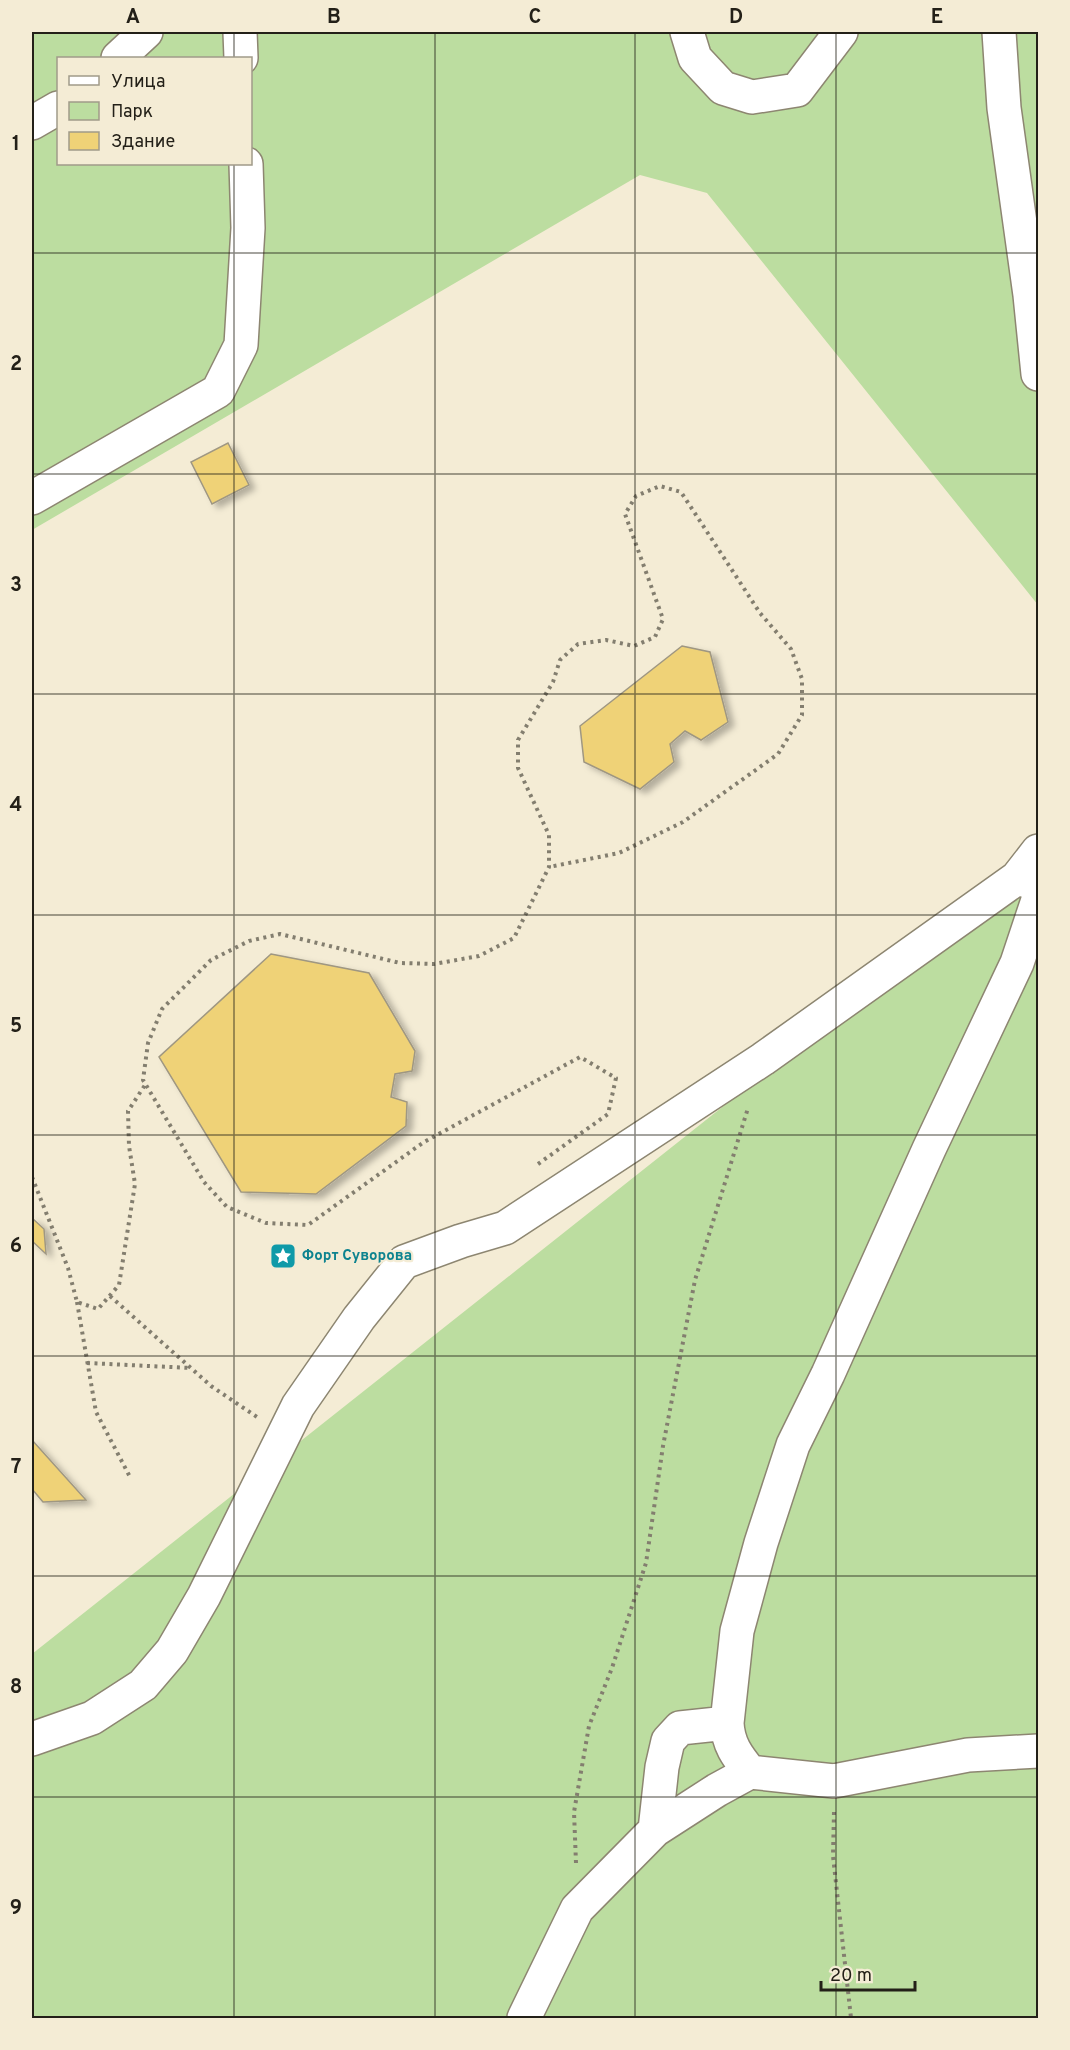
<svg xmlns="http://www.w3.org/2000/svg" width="1070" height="2050" font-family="Overpass,sans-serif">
	<defs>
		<filter id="shadow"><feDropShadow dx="6" dy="4" stdDeviation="3" flood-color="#0004"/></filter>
	</defs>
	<rect width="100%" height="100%" fill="#f4ecd5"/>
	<path fill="#bcdda0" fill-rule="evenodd" d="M32,32h1006v573l-331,-412 -67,-18 -608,355zM58,58h192v106h-192z
		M1038,857v1161h-1006v-364z"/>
	<path fill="#efd277" stroke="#9f9782" stroke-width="1.5" filter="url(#shadow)" d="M228,443l21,42 -37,19 -21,-42z
		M682,646l28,6 18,70 -27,18 -16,-9 -15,13 4,18 -34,27 -56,-27 -4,-36z
		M271,954l98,19 46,78 -3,20 -17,3 -4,23 16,5 -1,24 -90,68 -75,-2 -82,-135z
		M32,1218l12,11 2,25 -14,-13z
		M32,1440l54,60 -43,2 -11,-13z"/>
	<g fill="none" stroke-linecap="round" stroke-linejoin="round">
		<defs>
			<path id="minor" d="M240,32l1,26
				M687,32l8,26 28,30 29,9 45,-7 44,-58
				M999,32l5,76 26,187 8,79
				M118,58l28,-26
				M32,123l26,-15
				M32,498l186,-107 23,-46 7,-117 -2,-64
				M1037,884l-20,-6 21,-27
				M727,1723l10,-92 24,-88 32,-98 35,-71 101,-225 88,-186 21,-63
				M32,1739l60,-21 51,-33 29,-34 32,-55 94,-190 61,-88 45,-56 57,-21 44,-13 258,-169 254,-181
				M750,1772l84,9 134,-26 70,-4
				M524,2018l53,-109 78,-79 62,-40 33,-18c-13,-16 -22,-28 -23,-49l-47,5 -12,13 -6,26 -7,63"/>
		</defs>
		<use href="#minor" stroke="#8d8671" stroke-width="36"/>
		<path stroke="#837e6f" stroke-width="4" stroke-dasharray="3 4.5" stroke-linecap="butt" d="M538,1164l70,-50 8,-36 -36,-21 -156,85 -116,83 -42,-2 -39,-16 -23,-25 -61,-102 5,-37 14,-34 49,-49 38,-19 31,-7 120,29 34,1 45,-8 35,-18 35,-71v-32l-31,-67v-28l35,-58 7,-22 18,-16 28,-4 28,6 21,-9 8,-18 -38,-105 11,-18 24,-10 21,6 79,121 31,36 11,30v36l-24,39 -95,68 -64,31 -70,14
			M32,1177l36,91 9,34 21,7 21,-24 16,-101 -6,-38 -1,-35 17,-26 1,2
			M110,1296l101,90 46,31
			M77,1302l19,110 34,65
			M87,1363l104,5
			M834,1812l-1,44 18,162
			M576,1863l-2,-51 15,-86 23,-58 34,-105 17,-117 32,-166 53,-172"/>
		<use href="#minor" stroke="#fff" stroke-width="33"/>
	</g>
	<path fill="none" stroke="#232018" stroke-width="1.5" stroke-opacity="0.55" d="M234,32v26M435,32v1986M635,32v1986M836,32v1986M234,164v1854M32,253h1006M32,474h1006M32,694h1006M32,915h1006M32,1135h1006M32,1356h1006M32,1576h1006M32,1797h1006"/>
	<defs>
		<symbol id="sight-square" viewBox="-11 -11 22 22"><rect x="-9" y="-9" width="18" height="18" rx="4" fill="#0f9aa8" stroke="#f4ecd5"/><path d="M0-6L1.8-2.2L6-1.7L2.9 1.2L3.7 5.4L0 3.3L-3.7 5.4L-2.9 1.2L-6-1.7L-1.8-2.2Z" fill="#fff"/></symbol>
	</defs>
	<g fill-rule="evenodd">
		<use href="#sight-square" x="268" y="1241" width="30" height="30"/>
	</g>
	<g text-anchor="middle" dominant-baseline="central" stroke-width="4.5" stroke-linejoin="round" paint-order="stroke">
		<g font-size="15" font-weight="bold" fill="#0d838f" stroke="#f4ecd5" text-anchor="start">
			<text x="302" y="1256">Форт Суворова</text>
		</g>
	</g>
	<rect width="1070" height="2050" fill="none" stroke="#f4ecd5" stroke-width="66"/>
	<rect x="57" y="57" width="195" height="108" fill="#f4ecd5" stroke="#a09a89" stroke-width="1.5"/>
	<rect x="69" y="76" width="30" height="9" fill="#ffffff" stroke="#a09a89" stroke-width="1.5"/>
	<text x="111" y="87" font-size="18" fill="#232018">Улица</text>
	<rect x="69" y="102" width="30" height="18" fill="#bcdda0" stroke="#a09a89" stroke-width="1.5"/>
	<text x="111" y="117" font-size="18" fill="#232018">Парк</text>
	<rect x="69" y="132" width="30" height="18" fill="#efd277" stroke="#a09a89" stroke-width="1.5"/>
	<text x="111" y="147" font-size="18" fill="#232018">Здание</text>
	<path d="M821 1981v9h94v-9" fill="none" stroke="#232018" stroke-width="3"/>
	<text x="830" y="1981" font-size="18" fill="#232018" stroke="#f4ecd5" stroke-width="4.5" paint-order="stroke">20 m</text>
	<rect x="33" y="33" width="1004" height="1984" fill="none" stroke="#232018" stroke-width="2"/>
	<g font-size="20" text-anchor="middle" font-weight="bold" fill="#232018">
		<text x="133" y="23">A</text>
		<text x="334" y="23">B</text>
		<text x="535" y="23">C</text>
		<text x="736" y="23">D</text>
		<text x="937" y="23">E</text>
		<text x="16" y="150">1</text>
		<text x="16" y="370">2</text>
		<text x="16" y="591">3</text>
		<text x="16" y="811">4</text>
		<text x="16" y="1032">5</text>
		<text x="16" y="1252">6</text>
		<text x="16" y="1473">7</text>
		<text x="16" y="1693">8</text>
		<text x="16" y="1914">9</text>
	</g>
</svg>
